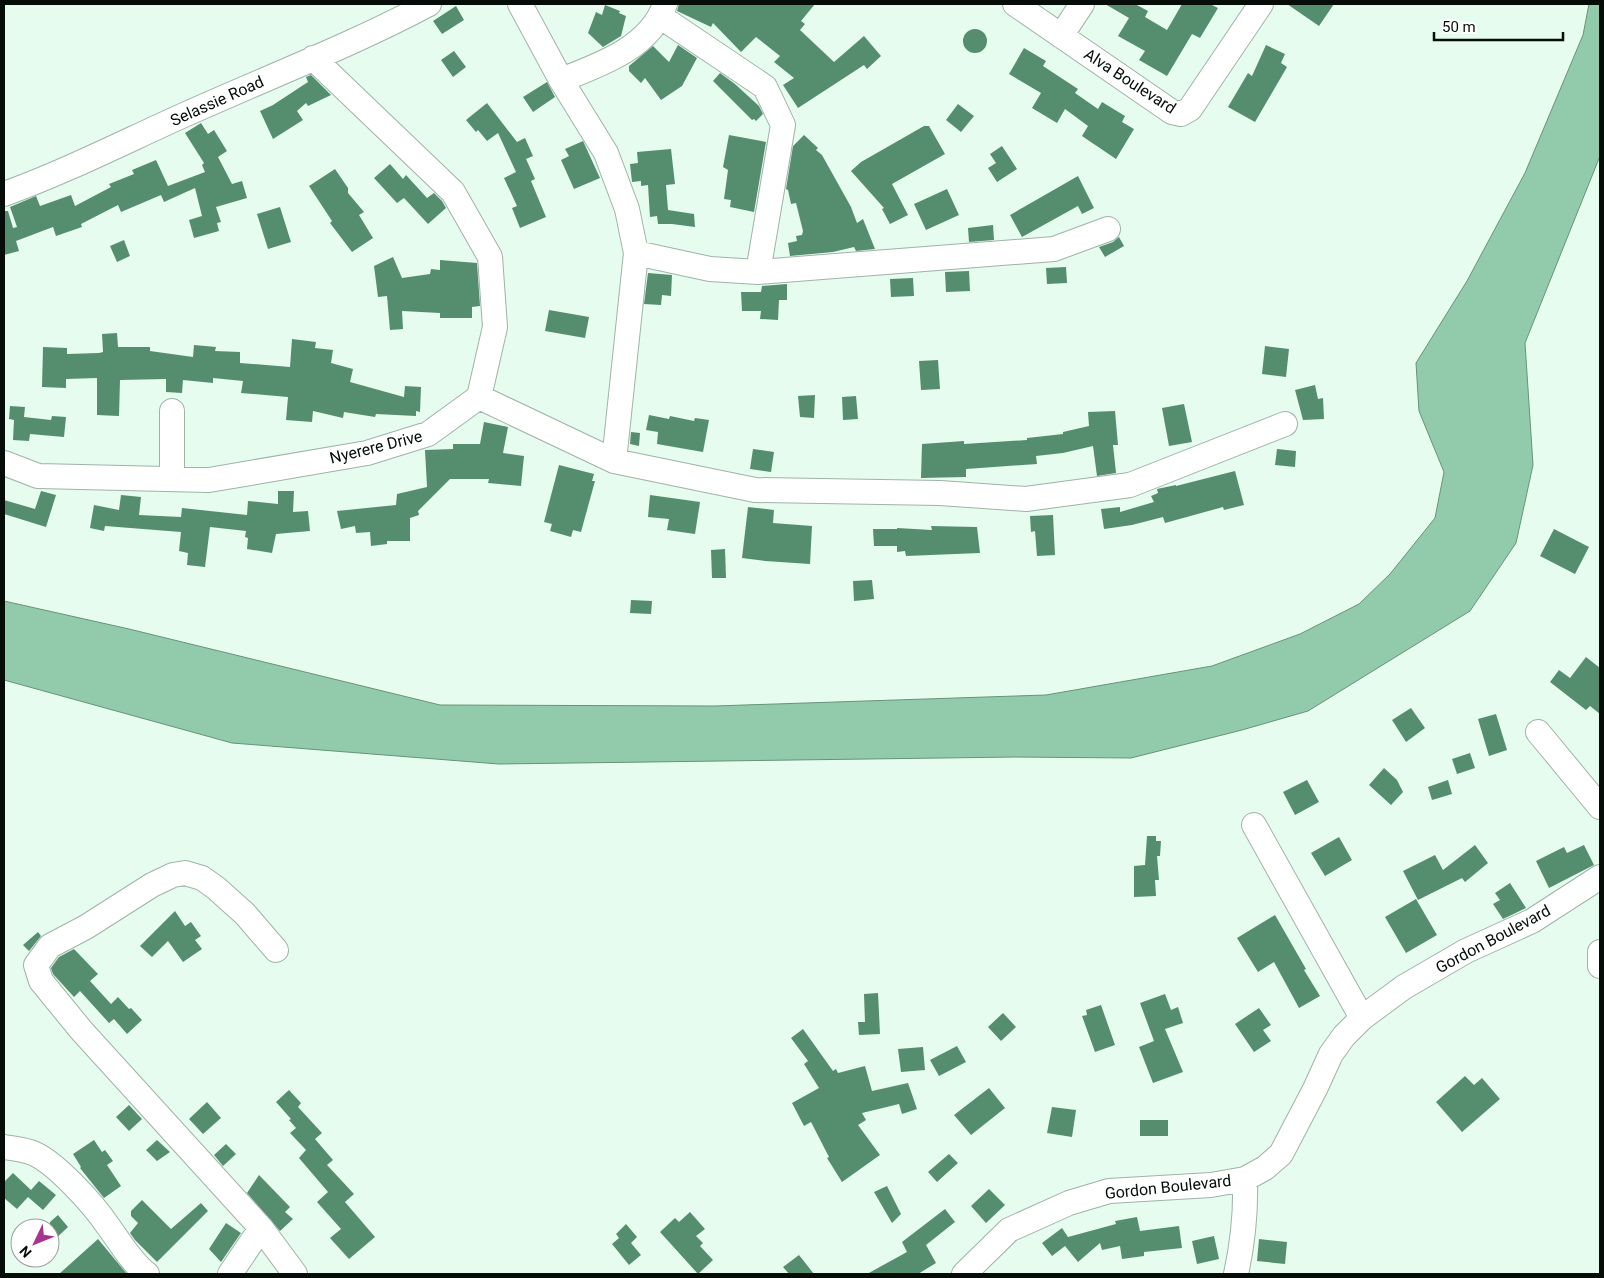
<svg xmlns="http://www.w3.org/2000/svg" width="1604" height="1278" font-family="Roboto,sans-serif">
	<rect width="100%" height="100%" fill="#e6fcef"/>
	<path fill="#92cbab" stroke="#68927a" d="M1589,4h11v152l-75,187 8,122 -17,78 -46,68 -162,100 -66,19 -111,28 -116,-1 -516,7 -267,-21 -228,-63v-79l125,28 311,76 275,1 331,-11 166,-29 88,-32 59,-30 31,-30 45,-56 9,-46 -25,-61 -3,-48 51,-82 58,-108 58,-138z"/>
	<path fill="#558d6f" d="M679,4h136l-14,17 4,3 -5,6 34,32 30,-26 17,20 -14,13 -3,-4 -66,43 -15,-23 11,-7 -20,-16 6,-6 -24,-19 -15,15 -28,-29 -2,4 -34,-16z
		M1105,4h30l13,7 -3,6 22,13 15,-26h28l8,4 -18,30 -8,-4 -25,42 -28,-16 6,-9 -27,-15 11,-18z
		M1287,4h47l-15,22z
		M605,5l15,6 -1,2 7,3 -5,20 -18,11 -15,-14 8,-21 6,3z
		M456,6l8,14 -22,14 -9,-13z
		M963 41a12 12 0 1 1 24 0a12 12 0 1 1-24 0Z
		M678,45l19,13 -15,28 -21,14 -16,-22 -4,5 -12,-12v-5l24,-20 16,16z
		M1266,45l19,9 -4,9 6,4 -32,55 -27,-15 20,-34 4,3z
		M1024,48l22,13 -3,5 35,23 -3,4 23,16 4,-7 23,14 -3,6 12,7 -18,30 -34,-23 6,-10 -23,-17 -8,14 -25,-15 9,-15 -32,-19z
		M454,51l12,16 -13,10 -12,-17z
		M720,73l15,11 24,22 4,8 -7,7 -2,-2 -2,1 -39,-39z
		M311,75l20,20 -23,11 -2,-3 -9,8 6,9 -30,19 -13,-28 13,-6 35,-23 -2,-5z
		M547,82l8,15 -22,15 -10,-15z
		M487,103l30,39 8,-4 8,18 -7,3 9,20 -4,2 15,36 -26,11 -8,-20 5,-2 -13,-28 12,-6 -18,-39 -11,8 -9,-11 -2,2 -10,-12z
		M958,104l16,12 -13,16 -15,-12z
		M201,123l7,11 6,-4 13,21 -9,6 14,27 10,-3 5,17 -31,9 5,15 -4,1 2,8 -25,7 -5,-18 13,-4 -7,-28 -31,14 -3,-7 -40,17 -3,-7 -37,19 1,3 -26,9 -3,-9 -37,14 3,10 -15,4v-44h4l5,17 4,-1 -7,-20 26,-11 4,10 31,-11 4,11 36,-19 -2,-3 25,-10 -2,-4 24,-10 12,26 37,-14 -3,-7 2,-2 -19,-30z
		M924,126h5l16,28 -53,30 16,31 -18,9 -8,-15 2,-1 -33,-37 10,-9z
		M729,135l37,7 -12,70 -24,-5 1,-7 -7,-1 4,-29 -5,-3z
		M804,135l14,13 -2,2 6,5 29,52 6,16 6,-4 12,30 -19,2 -2,-4 -21,5 -43,4 -2,-13 9,-2 -1,-5 6,-1 1,-4 -7,-28 -5,1 -3,-14 -2,-1 7,-43z
		M583,141l17,37 -26,11 -13,-29 8,-4 -4,-7z
		M1002,146l15,23 -20,13 -9,-14 8,-5 -6,-9z
		M671,149l4,35 -9,1 2,25 26,4 1,13 -23,-3h-14l-1,-8 -7,1 -2,-32 -7,1v-5l-9,1 -2,-18 8,-1 -1,-11z
		M390,164l13,15 3,-4 21,23 7,-5 8,8 4,7 -18,16 -24,-26 -7,5 -23,-25z
		M335,169l13,19v5l16,19 -5,3 14,23 -21,14 -22,-29 2,-2 -23,-35z
		M1078,176l16,32 -12,6 -4,-8 -56,31 -12,-22z
		M947,189l12,26 -33,15 -12,-26z
		M280,207l11,35 -23,7 -11,-35z
		M993,225l1,15 -25,2 -1,-14z
		M1119,237l5,9 -19,11 -6,-10 14,-5z
		M124,240l6,16 -13,6 -7,-16z
		M393,257l9,21 28,-4 1,-5 9,1v-10l37,3 3,43 -8,1v11h-32v-5l-38,-2 1,18 -13,1 -3,-34 -9,1 -4,-31z
		M1066,267l1,16 -20,1 -1,-16z
		M969,271l1,20 -24,1 -1,-20z
		M648,273l24,2 -1,21 -9,-1 -1,10 -17,-1z
		M913,278l1,18 -23,1 -1,-18z
		M787,284v16h-8l-1,20 -18,-1 1,-8h-19l-1,-19h20l1,-6z
		M549,310l40,7 -4,21 -40,-7z
		M117,333l1,14h32v4l43,6 1,-12 22,2 -1,4 25,1v11l50,4 2,-28 24,3 -1,6 18,2 -2,13 22,6 -3,13 54,15 1,-11 16,1 -1,25 -4,-1v5l-40,-2 -1,3 -31,-5 -1,6 -30,-7 -1,11 -26,-2 2,-23 -47,-4 2,-12 -30,-3v5l-30,-3 -1,13 -16,-1v-13l-46,1 -1,36 -22,-1v-37l-31,1v9l-24,-1 1,-40 24,1v6l32,-1 4,-1 -1,-18z
		M1265,346l24,3 -3,28 -24,-3z
		M938,360l2,29 -19,1 -2,-29z
		M1315,385l3,14 5,-1 1,21 -21,1 -8,-30z
		M815,395l-1,23 -14,-1 -2,-21z
		M856,396l2,23 -15,1 -1,-23z
		M1184,404l8,38 -23,4 -7,-38z
		M10,406l15,1 -1,10 27,3 1,-4 14,1 -2,20 -34,-3 -1,7 -16,-1 1,-20 -5,-1z
		M1115,411l3,34h-5l3,28 -19,3 -4,-30 -30,7 -27,3 1,8 -71,5v8l-45,1 1,-34 42,-3v3l63,-4v-2l36,-4v-2l26,-6 -1,-14z
		M649,415l20,4 1,-3 24,5 1,-3 14,2 -6,32 -46,-8 1,-12 -12,-2z
		M484,422l24,5 -5,26 21,3 -3,30 -33,-3 1,-4h-39l-32,32 1,4 -9,3v23h-23v3l-16,2 -1,-14 -14,1 -1,-7 -14,3 -4,-18 59,-6 1,-11 30,-7 -2,-37 28,-1v-5h27z
		M631,432l9,1 -1,13 -9,-2z
		M753,449l21,3 -3,20 -21,-3z
		M1277,449l19,2 -1,16 -20,-2z
		M559,465l35,9 -2,7h3l-14,51 -8,-2 -2,7 -21,-6 2,-7 -8,-2z
		M1235,471l9,34 -20,5 -1,-3 -58,16 -2,-6 -31,8 -28,4 -3,-20 19,-2v5l34,-10 -3,-6 7,-3 -1,-4 19,-4v1z
		M41,491l15,4 -10,32 -42,-13v-14l31,9z
		M278,491h16l-1,21 15,-1 2,20 -34,3 -4,19 -25,-4 1,-11 -3,-1 1,-6 -36,-4 -5,40 -18,-2 1,-12 -9,-2 2,-19 -76,-6 -1,5 -14,-3 4,-23 25,5 2,-15 20,2 -2,18 42,2 1,-9 65,7 1,-14 30,3z
		M650,495l50,7 -5,32 -28,-4 2,-11 -21,-2z
		M748,507l26,3 -1,13 39,3 -2,38 -45,-3 -23,-3z
		M1053,515l2,40 -18,1 -2,-25 -4,1 -1,-16z
		M931,526l46,1 3,26 -74,3 -1,-5 -8,1v-6h-23l-1,-17h24v-1l35,2z
		M1554,529l35,18 -14,27 -35,-18z
		M725,549l1,29h-14l-1,-28z
		M872,580l2,19 -20,2 -1,-20z
		M631,600l21,1 -1,13 -21,-1z
		M1586,657l14,11v46l-10,-8 -4,4 -36,-28 9,-12 11,8z
		M1411,708l14,20 -19,14 -14,-22z
		M1496,714l11,36 -18,6 -11,-37z
		M1470,753l5,15 -18,6 -5,-15z
		M1384,768l13,12 6,12 -12,13 -22,-20z
		M1307,780l12,22 -24,13 -12,-23z
		M1448,780l4,14 -20,6 -4,-13z
		M1147,836h9v5h5l-1,15h-3l2,24h-4l1,16 -22,1v-31l11,-1z
		M1339,837l13,23 -27,16 -14,-23z
		M1475,845l13,18 -23,19 -3,-4 -44,22 -15,-29 32,-16 8,15z
		M1584,845l10,20 -45,23 -13,-27 28,-14 3,6z
		M1510,883l16,25 -23,11 -10,-15 7,-4 -5,-7z
		M1416,899l21,36 -31,18 -21,-36z
		M175,911l10,15 6,-4 10,14 -6,4 7,9 -19,13 -15,-21 -16,16 -12,-11z
		M1275,915l31,54 -2,1 16,26 -21,12 -25,-46 -16,10 -21,-34z
		M38,932l3,4 -12,15 -6,-6z
		M74,949l24,25 -8,7 21,23 7,-7 11,12 2,-1 11,12 -15,14 -13,-15 -5,4 -29,-32 -6,6 -21,-23 -2,-6 8,-11z
		M878,993l2,41 -21,1 -1,-13h7l-1,-28z
		M1165,994l6,16 7,-3 5,16 -18,6 18,43 -30,11 -14,-36 15,-6 -14,-38z
		M1101,1005l14,40 -20,7 -13,-36 5,-1 -1,-5z
		M1259,1008l12,17 -8,5 8,11 -17,11 -19,-28z
		M1003,1013l13,14 -15,14 -13,-14z
		M803,1029l30,42 3,-2 2,4 27,-7 7,25 36,-8 9,26 -15,5 -3,-10 -37,9 4,7 -8,5 22,30 -38,27 -15,-24 2,-1 -18,-35 -7,4 -12,-23 27,-15 -15,-24 4,-3 -17,-23z
		M957,1046l9,16 -27,14 -9,-16z
		M923,1047l2,23 -24,2 -3,-23z
		M1465,1076l9,9 8,-7 18,21 -38,33 -26,-30z
		M989,1088l16,20 -34,27 -17,-20z
		M289,1090l12,13 -3,4 24,26 -7,6 18,21 -6,5 27,29 -9,8 30,35 -26,22 -19,-21 11,-9 -24,-27 11,-10 -29,-34 7,-8 -16,-17 6,-5 -7,-8 2,-1 -15,-17z
		M207,1102l14,16 -18,16 -14,-15z
		M129,1105l13,14 -13,12 -13,-14z
		M1052,1107l24,3 -4,27 -25,-4z
		M1140,1120h28v16h-28z
		M94,1140l8,12 3,-2 8,11 -6,4 14,21 -17,12 -24,-30 1,-1 -8,-13z
		M157,1140l13,12 -13,9 -11,-11z
		M226,1144l10,10 -13,12 -9,-11z
		M949,1154l9,9 -21,19 -9,-10z
		M13,1173l18,17 8,-9 17,14 -13,15 -15,-13 -11,12 -13,-11v-16z
		M259,1175l31,32 -5,5 8,7 -13,12 -33,-38z
		M887,1186l14,28 -9,9 -18,-31z
		M989,1189l16,16 -19,18 -15,-17z
		M142,1200l29,29 30,-26 7,8 -51,51 -22,-22 -5,-7 8,-10 -7,-7v-5z
		M945,1209l10,13 -29,23 10,18 -18,11h-51l40,-22 -5,-10z
		M690,1212l15,17 -9,7 7,7 -3,3 13,14 -15,14 -38,-42 15,-14 4,4z
		M58,1215l10,12 -18,17v-22z
		M1137,1217l3,14 39,-5 3,22 -38,4v4l-22,3 -2,-13 -18,4 -2,-7 -22,19 -13,-16 -13,10 -10,-13 20,-15 6,9 48,-13 -1,-3z
		M226,1223l15,10 -20,29 -12,-13z
		M626,1224l11,13 -6,6 10,12 -12,10 -17,-21 7,-6 -3,-4z
		M1214,1236l5,23 -22,5 -5,-23z
		M98,1239l29,35h-68z
		M1259,1239l28,3 -2,22 -28,-3z
		M799,1255l15,19h-25l-6,-7z"/>
	<g fill="none" stroke-linecap="round" stroke-linejoin="round">
		<defs>
			<path id="minor" d="M520,4l41,76 45,73 21,56 9,44 -22,208
				M1015,4l157,108 9,2 9,-5 71,-105
				M661,17l104,70 18,38 -25,147
				M1061,36l21,-32
				M561,80c39,-15 90,-33 104,-76
				M4,194c61,-22 120,-52 180,-79 82,-37 166,-69 245,-111
				M636,253l74,16 48,3 296,-23 54,-20
				M479,397l135,64 141,29 185,3 86,6 104,-14 155,-61
				M4,463l34,13 171,4 158,-27 61,-19 51,-37 16,-70 -5,-70 -37,-65 -140,-134
				M172,479v-68
				M1538,732l62,75
				M1254,825l108,193
				M276,950l-31,-36 -29,-26 -14,-10 -17,-5 -12,2 -21,10 -66,42 -36,19 -14,19 5,16 40,49 180,198 34,46
				M1600,952v14
				M4,1147c8,1 18,2 26,5 23,7 64,53 78,74 12,16 23,36 39,48
				M230,1274l31,-46
				M964,1274l45,-44 60,-27 40,-12 102,-6 34,-6 20,-11 16,-14 34,-65 16,-35 13,-18 18,-18 42,-31 62,-36 66,-30 68,-44
				M1236,1274c7,-32 10,-62 9,-95"/>
		</defs>
		<use href="#minor" stroke="#9fb3a7" stroke-width="26"/>
		<use href="#minor" stroke="#fff" stroke-width="24"/>
	</g>
	<g text-anchor="middle" dominant-baseline="central" stroke-width="4" stroke-linejoin="round" paint-order="stroke">
		<g font-size="16" fill="#060d09" stroke="#fff">
			<text transform="translate(1130 81) rotate(33)">Alva Boulevard</text>
			<text transform="translate(217 101) rotate(-24)">Selassie Road</text>
			<text transform="translate(376 447) rotate(-14)">Nyerere Drive</text>
			<text transform="translate(1493 939) rotate(-28)">Gordon Boulevard</text>
			<text transform="translate(1168 1187) rotate(-6)">Gordon Boulevard</text>
		</g>
	</g>
	<rect width="1604" height="1278" fill="none" stroke="#060d09" stroke-width="10"/>
	<g transform="translate(35 1243) rotate(227)"><circle r="24" fill="#ffffff" stroke="#9b9e9d"/>
	<path d="M0-4L9 19L0 12L-9 19Z" fill="#a73590"/>
	<text y="-8" font-size="14" font-weight="bold" text-anchor="middle" fill="#060d09">N</text>
	</g>
	<path d="M1434 32v8h129v-8" fill="none" stroke="#060d09" stroke-width="2.5"/>
	<text x="1442" y="32" font-size="15" fill="#060d09" stroke="#ffffff" stroke-width="4" paint-order="stroke">50 m</text>
</svg>
